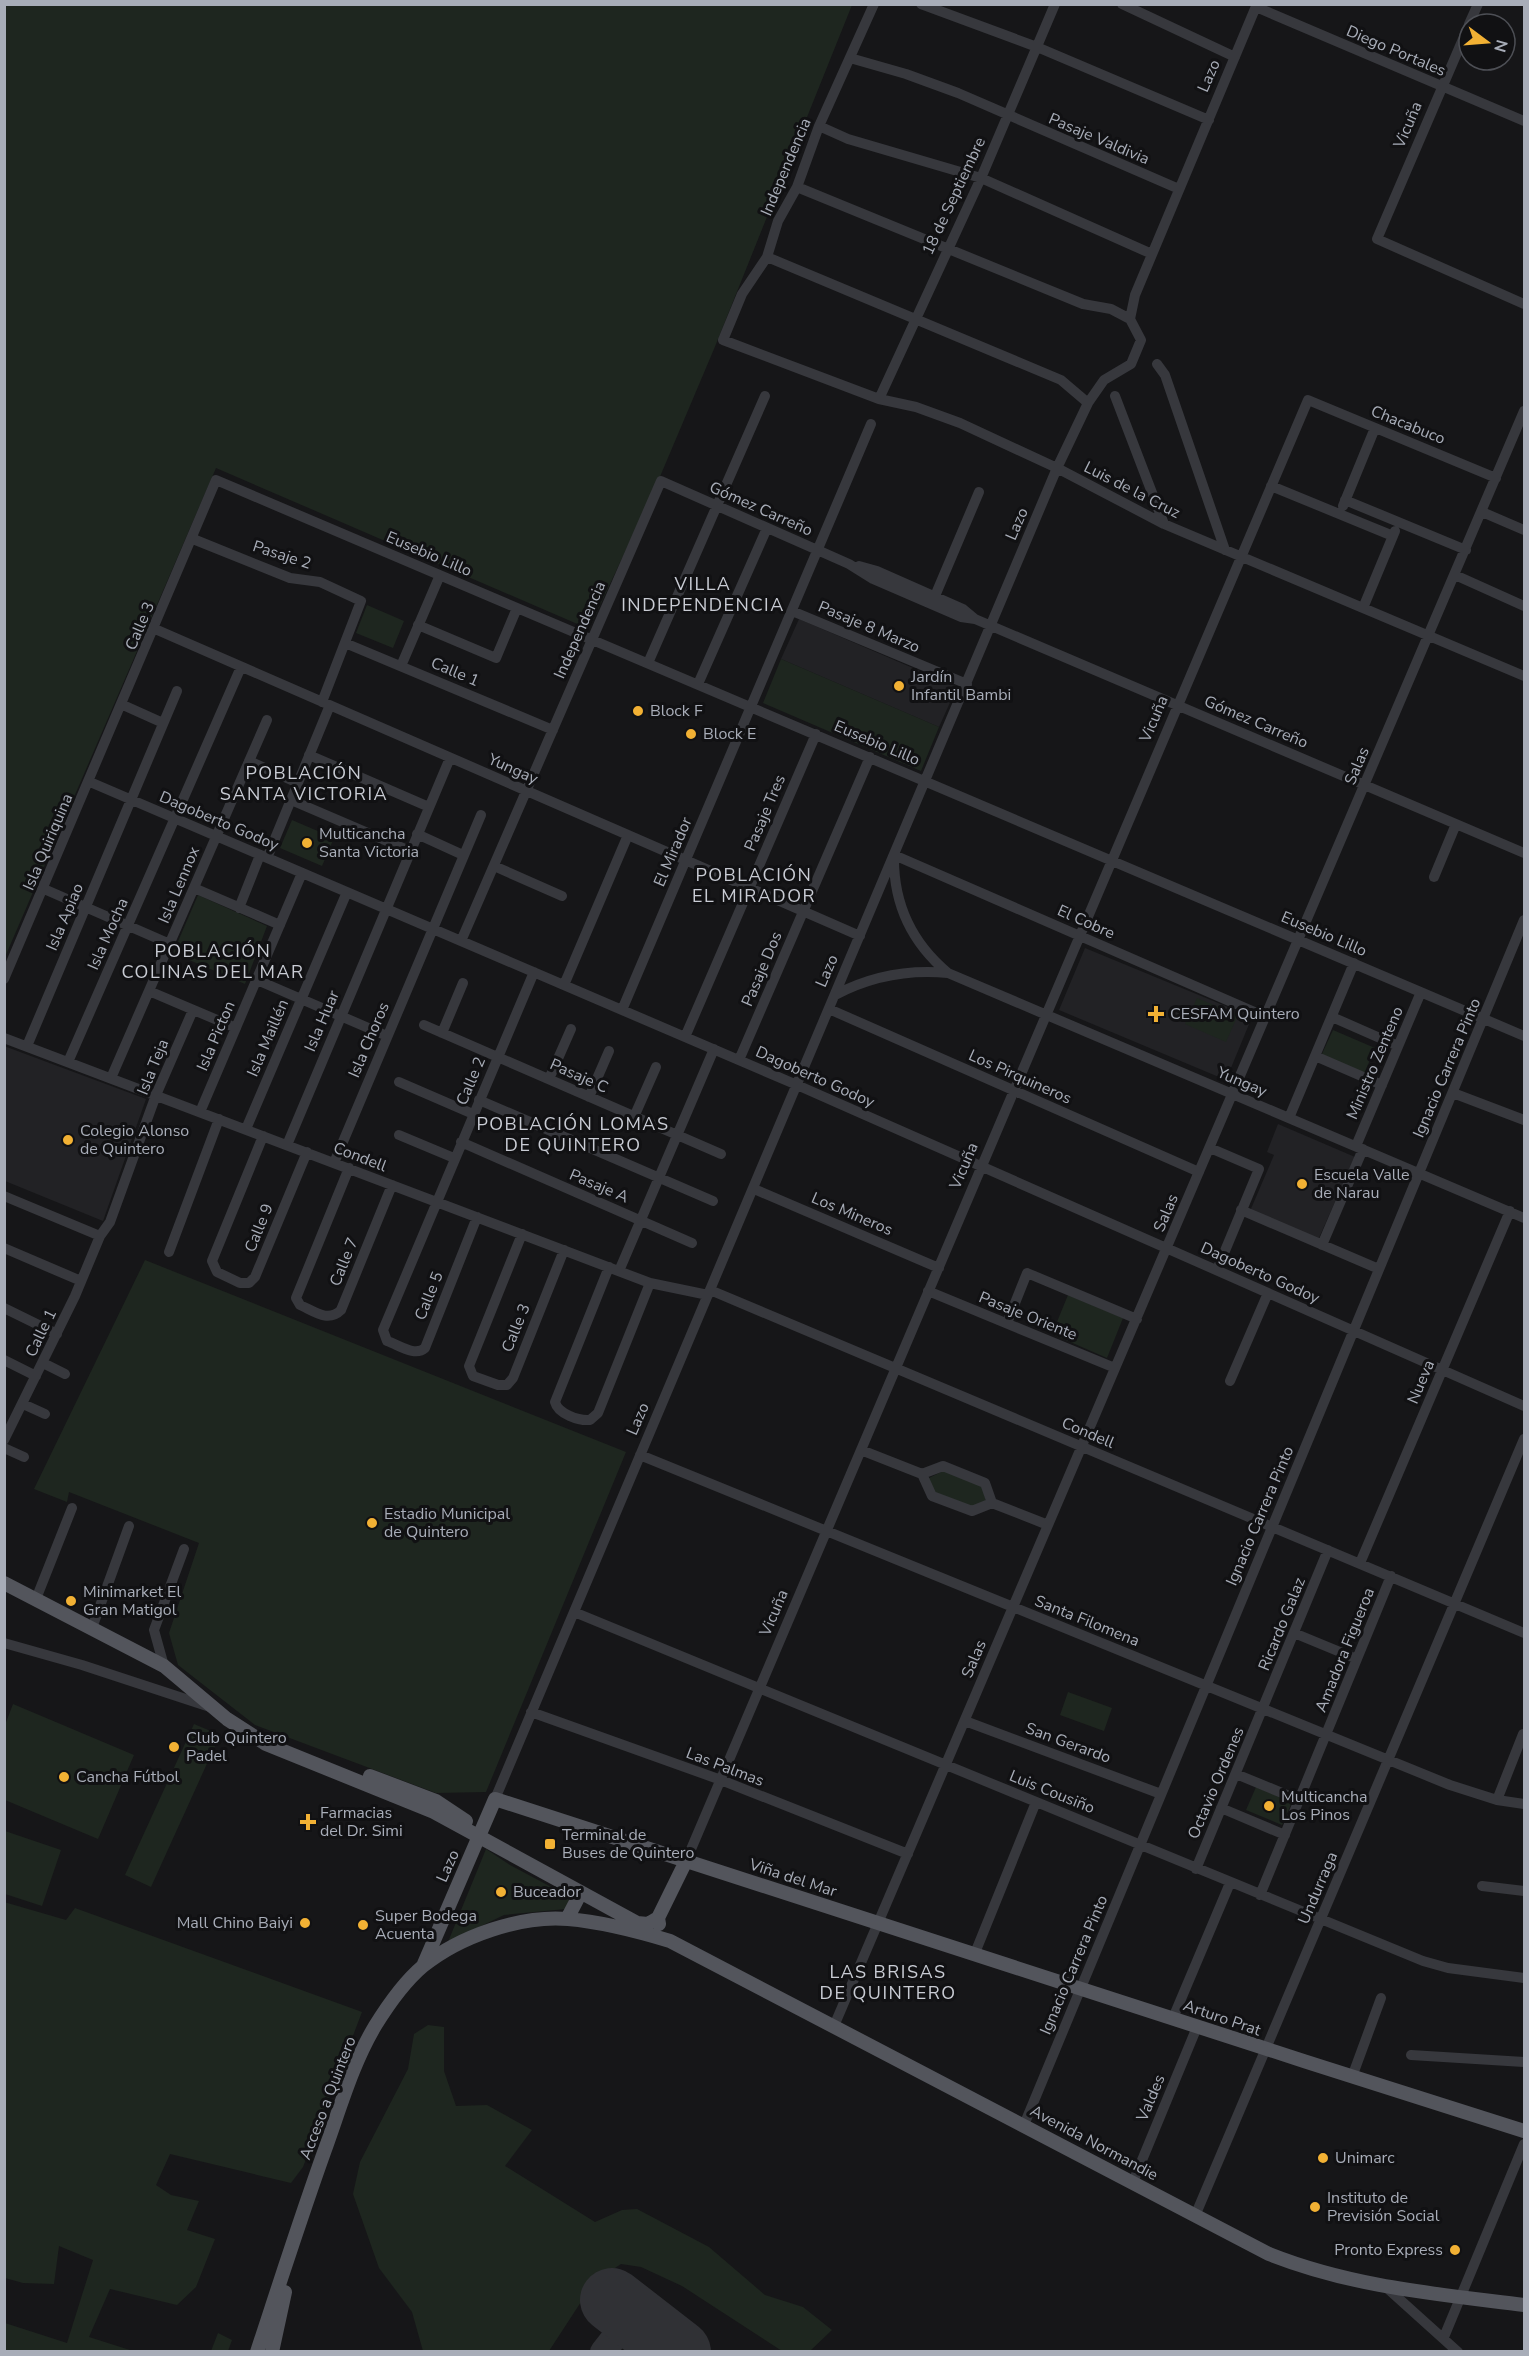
<svg xmlns="http://www.w3.org/2000/svg" width="1529" height="2356" font-family="'Nunito Sans',sans-serif">
	<rect width="100%" height="100%" fill="#161618"/>
	<path fill="#222225" d="M799,619l158,68 -18,40 -158,-68z
		M1085,948l167,69 -26,63 -167,-70z
		M4,1046l142,53 -43,122 -98,-40z
		M1278,1124l77,33 -37,83 -68,-29 24,-56 -7,-3z"/>
	<path fill="#1e261f" d="M5,5h847l-138,344 -55,130 -70,150 -373,-161 -211,489z
		M367,605l37,16 -11,27 -37,-15z
		M781,659l158,68 -18,44 -158,-68z
		M292,820l42,18 -12,28 -42,-18z
		M198,895l69,31 -22,58 -72,-31z
		M1197,998l41,17 -12,27 -41,-18z
		M1333,1030l42,18 -11,26 -43,-18z
		M145,1260l481,192 -140,340 -50,1 -181,-68 -77,-60 -9,-32 30,-90 -130,-51 -2,10 -33,-13z
		M1068,1295l55,23 -16,40 -55,-24z
		M945,1470l37,15 4,16 -13,6 -40,-15 -6,-13z
		M1068,1692l44,16 -8,23 -44,-16z
		M13,1704l121,51 -36,84 -93,-39v-75z
		M194,1724l26,11 -69,152 -26,-12z
		M1256,1787l36,15 -10,23 -36,-15z
		M5,1831l56,19 -19,56 -37,-12z
		M486,1849l24,16 60,32 -4,12 -62,6 -56,27z
		M4,1902l62,18 9,-12 287,104 -59,155 -12,16 -121,-29 -14,31 15,10 28,6 -12,29 28,9 -19,48 -19,18 -67,-16 -21,48 44,14h-128v-28l62,20 26,-83 -34,-14 -5,38 -31,-1 -18,-5z
		M428,2025l16,2v44l12,35 31,-1 45,25 -27,36 90,56 27,-12 15,-1 72,38 56,48 38,12 29,23 -21,20 -29,1 -100,-65 -41,-19 -20,-3 -27,18 -45,69h-126l-11,-39 -33,-44 -26,-74 7,-32 48,-93 6,-35z
		M218,2333l14,7 -4,11h-17z"/>
	<g fill="none" stroke-linecap="round" stroke-linejoin="round">
		<path stroke="#303135" stroke-width="26" d="M603,2352l29,-37"/>
		<path stroke="#303135" stroke-width="64" d="M612,2300l67,52"/>
		<path stroke="#37383d" stroke-width="10" d="M874,4l-55,122 -22,61 -19,34 -11,36 -25,37 -19,46 156,59 37,8 44,16 97,45 107,56 360,152
			M921,4l116,43 172,73
			M1122,4l113,53
			M1256,7l268,114
			M1469,24l9,-20
			M1469,25l-92,214 147,65
			M850,58l56,16 52,19 221,96
			M819,126l29,13 133,39 171,76
			M797,187l286,117 28,5 19,10
			M767,257l294,123 27,23
			M1157,364l8,11 60,175
			M1115,396l49,128
			M879,399l102,-221 74,-174
			M1271,486l122,50
			M1345,500l121,50
			M1343,506l32,-78
			M1482,512l42,18
			M193,539l97,39 30,4 41,19 -39,101
			M859,566l18,5 86,38 12,10 549,234
			M1455,575l69,31
			M935,596l44,-104
			M1363,608l32,-77
			M792,611l175,73
			M418,625l78,33 21,-50
			M155,629l705,307
			M345,643l208,87
			M648,663l117,-267
			M401,666l39,-91
			M698,684l69,-156
			M123,705l40,18
			M309,755l120,52
			M249,761l49,22
			M90,782l707,303 727,321
			M291,800l119,51
			M417,834l46,21
			M267,858l63,-153
			M494,866l68,30
			M1434,877l22,-53
			M194,888l86,37
			M44,889l126,55
			M239,908l21,-53
			M461,941l200,-460 188,83 24,15 88,38 14,2
			M4,979l212,-499 1308,556
			M257,980l130,56
			M564,985l64,-150
			M149,991l87,37
			M835,995c36,-19 72,-26 113,-22
			M829,1009l370,163
			M622,1010l249,-586
			M1266,1017l-372,-162c-1,48 18,88 54,118l576,245
			M1332,1017l66,29
			M424,1025l297,129
			M442,1033l21,-50
			M685,1037l131,-303
			M4,1038l646,245 58,12
			M27,1046l150,-355
			M1315,1056l67,29
			M739,1060l131,-303
			M68,1062l173,-395
			M111,1078l156,-358
			M549,1079l22,-50
			M399,1082l74,32
			M1453,1093l71,27
			M589,1097l20,-46
			M479,1100l234,101
			M200,1112l102,-239
			M634,1117l22,-50
			M1289,1118l65,-155
			M246,1129l101,-237
			M399,1135l55,23
			M263,1136l-51,125 5,11 23,11h9l6,-6 52,-125
			M461,1142l231,101
			M287,1145l163,-387
			M1356,1146l65,-154
			M1210,1148l49,21 -42,101
			M334,1163l147,-348
			M349,1168l-53,130 4,7c14,6 28,18 41,5l51,-125
			M754,1189l185,79
			M4,1196l96,40
			M1241,1210l138,59
			M477,1217l-52,131c-10,9 -26,-3 -38,-7l-4,-11 151,-358
			M522,1234l-53,132 4,10 25,9h9l6,-7 51,-128
			M1322,1245l41,-96
			M4,1248l77,33
			M169,1252l50,-133
			M609,1267l-54,135c3,12 24,19 35,18l8,-7 52,-130
			M619,1271l95,-222
			M710,1290l814,343
			M928,1291l187,77
			M4,1308l53,26
			M1007,1323l20,-50 110,46
			M4,1360l32,16
			M43,1363l22,11
			M1230,1381l38,-88
			M23,1404l22,10
			M4,1440l71,-144 25,-60 10,-14 46,-127 37,-85
			M4,1448l20,9
			M861,1450l61,24 21,-8 42,17 7,20
			M640,1455l810,330 47,15 27,4
			M922,1474l10,22 40,15 20,-8 56,22
			M1360,1563l150,-352
			M36,1599l36,-91
			M574,1612l849,349 25,7 76,10
			M92,1628l37,-102
			M1294,1633l63,26
			M4,1643l78,22 128,42
			M164,1666l-10,-36 30,-81
			M531,1712l190,68 187,74
			M965,1721l196,73
			M1236,1774l63,26
			M495,1799l562,-1331 31,-65 16,-23 27,-16 10,-24 -11,-21 5,-24 122,-291
			M1497,1800l26,-66
			M1221,1808l64,27
			M686,1861l622,-1461 188,78
			M1196,1869l132,-319
			M1482,1886l42,5
			M1260,1895l131,-319
			M975,1953l61,-151
			M1173,2018l57,-135
			M834,2026l690,-1615
			M1411,2055l113,7
			M1352,2077l29,-79
			M1024,2125l500,-1205
			M1133,2182l64,-155
			M1195,2216l329,-777
			M1387,2288l71,64
			M1444,2337l80,-193"/>
		<path stroke="#53555c" stroke-width="14" d="M4,1583l160,83 63,53 39,25 168,68 203,111 11,1 10,-6
			M370,1776l66,25 30,20
			M567,1919l13,-25
			M659,1924l-1,-6 28,-57
			M423,1966l72,-167c343,109 685,224 1029,332
			M257,2352c23,-70 45,-139 70,-208 14,-39 26,-81 48,-118 13,-21 29,-44 48,-60 37,-30 98,-51 145,-47 35,3 69,12 102,22l599,313c83,33 168,40 255,51
			M272,2352l13,-60"/>
	</g>
	<g fill="#f2b134" stroke="#111113" stroke-width="2">
		<circle cx="899" cy="686" r="6"/>
		<circle cx="638" cy="711" r="6"/>
		<circle cx="691" cy="734" r="6"/>
		<circle cx="307" cy="843" r="6"/>
		<path d="M1153 1005h6v6h6v6h-6v6h-6v-6h-6v-6h6z"/>
		<circle cx="68" cy="1140" r="6"/>
		<circle cx="1302" cy="1184" r="6"/>
		<circle cx="372" cy="1523" r="6"/>
		<circle cx="71" cy="1601" r="6"/>
		<circle cx="174" cy="1747" r="6"/>
		<circle cx="64" cy="1777" r="6"/>
		<circle cx="1269" cy="1806" r="6"/>
		<path d="M305 1813h6v6h6v6h-6v6h-6v-6h-6v-6h6z"/>
		<rect x="544" y="1838" width="12" height="12" rx="3"/>
		<circle cx="501" cy="1892" r="6"/>
		<circle cx="305" cy="1923" r="6"/>
		<circle cx="363" cy="1925" r="6"/>
		<circle cx="1323" cy="2158" r="6"/>
		<circle cx="1315" cy="2207" r="6"/>
		<circle cx="1455" cy="2250" r="6"/>
	</g>
	<g text-anchor="middle" dominant-baseline="central" stroke-width="6" stroke-linejoin="round" paint-order="stroke">
		<g font-size="16" fill="#a8adb8" stroke="#111113">
			<text transform="translate(1396 51) rotate(23)">Diego Portales</text>
			<text transform="translate(1209 76) rotate(-67)">Lazo</text>
			<text transform="translate(1408 125) rotate(-67)">Vicuña</text>
			<text transform="translate(1099 139) rotate(23)">Pasaje Valdivia</text>
			<text transform="translate(786 167) rotate(-67)">Independencia</text>
			<text transform="translate(954 196) rotate(-65)">18 de Septiembre</text>
			<text transform="translate(1408 425) rotate(22)">Chacabuco</text>
			<text transform="translate(1132 490) rotate(27)">Luis de la Cruz</text>
			<text transform="translate(761 509) rotate(24)">Gómez Carreño</text>
			<text transform="translate(1017 524) rotate(-67)">Lazo</text>
			<text transform="translate(429 554) rotate(23)">Eusebio Lillo</text>
			<text transform="translate(282 555) rotate(18)">Pasaje 2</text>
			<text transform="translate(140 626) rotate(-67)">Calle 3</text>
			<text transform="translate(869 627) rotate(23)">Pasaje 8 Marzo</text>
			<text transform="translate(580 630) rotate(-66)">Independencia</text>
			<text transform="translate(455 672) rotate(23)">Calle 1</text>
			<text transform="translate(1154 719) rotate(-67)">Vicuña</text>
			<text transform="translate(1256 722) rotate(23)">Gómez Carreño</text>
			<text transform="translate(877 743) rotate(23)">Eusebio Lillo</text>
			<text transform="translate(1357 766) rotate(-67)">Salas</text>
			<text transform="translate(513 769) rotate(24)">Yungay</text>
			<text transform="translate(765 813) rotate(-67)">Pasaje Tres</text>
			<text transform="translate(219 821) rotate(23)">Dagoberto Godoy</text>
			<text transform="translate(48 842) rotate(-67)">Isla Quiriquina</text>
			<text transform="translate(673 852) rotate(-67)">El Mirador</text>
			<text transform="translate(179 885) rotate(-67)">Isla Lennox</text>
			<text transform="translate(65 917) rotate(-67)">Isla Apiao</text>
			<text transform="translate(1086 922) rotate(24)">El Cobre</text>
			<text transform="translate(108 934) rotate(-66)">Isla Mocha</text>
			<text transform="translate(1324 934) rotate(23)">Eusebio Lillo</text>
			<text transform="translate(762 969) rotate(-67)">Pasaje Dos</text>
			<text transform="translate(827 971) rotate(-67)">Lazo</text>
			<text transform="translate(322 1021) rotate(-67)">Isla Huar</text>
			<text transform="translate(216 1036) rotate(-67)">Isla Picton</text>
			<text transform="translate(268 1038) rotate(-67)">Isla Maillén</text>
			<text transform="translate(369 1040) rotate(-67)">Isla Choros</text>
			<text transform="translate(1375 1063) rotate(-67)">Ministro Zenteno</text>
			<text transform="translate(153 1067) rotate(-68)">Isla Teja</text>
			<text transform="translate(1447 1068) rotate(-67)">Ignacio Carrera Pinto</text>
			<text transform="translate(579 1076) rotate(24)">Pasaje C</text>
			<text transform="translate(815 1077) rotate(24)">Dagoberto Godoy</text>
			<text transform="translate(1020 1077) rotate(24)">Los Pirquineros</text>
			<text transform="translate(471 1081) rotate(-67)">Calle 2</text>
			<text transform="translate(1242 1082) rotate(23)">Yungay</text>
			<text transform="translate(360 1157) rotate(21)">Condell</text>
			<text transform="translate(964 1166) rotate(-67)">Vicuña</text>
			<text transform="translate(599 1186) rotate(23)">Pasaje A</text>
			<text transform="translate(1166 1213) rotate(-67)">Salas</text>
			<text transform="translate(852 1214) rotate(23)">Los Mineros</text>
			<text transform="translate(259 1228) rotate(-68)">Calle 9</text>
			<text transform="translate(344 1262) rotate(-68)">Calle 7</text>
			<text transform="translate(1260 1273) rotate(24)">Dagoberto Godoy</text>
			<text transform="translate(429 1296) rotate(-68)">Calle 5</text>
			<text transform="translate(1028 1316) rotate(22)">Pasaje Oriente</text>
			<text transform="translate(516 1328) rotate(-68)">Calle 3</text>
			<text transform="translate(41 1333) rotate(-64)">Calle 1</text>
			<text transform="translate(1421 1382) rotate(-67)">Nueva</text>
			<text transform="translate(638 1419) rotate(-67)">Lazo</text>
			<text transform="translate(1088 1433) rotate(23)">Condell</text>
			<text transform="translate(1260 1516) rotate(-67)">Ignacio Carrera Pinto</text>
			<text transform="translate(774 1613) rotate(-67)">Vicuña</text>
			<text transform="translate(1087 1621) rotate(22)">Santa Filomena</text>
			<text transform="translate(1282 1624) rotate(-68)">Ricardo Galaz</text>
			<text transform="translate(1345 1650) rotate(-68)">Amadora Figueroa</text>
			<text transform="translate(974 1659) rotate(-67)">Salas</text>
			<text transform="translate(1068 1743) rotate(20)">San Gerardo</text>
			<text transform="translate(725 1767) rotate(21)">Las Palmas</text>
			<text transform="translate(1216 1783) rotate(-67)">Octavio Ordenes</text>
			<text transform="translate(1052 1792) rotate(22)">Luis Cousiño</text>
			<text transform="translate(448 1866) rotate(-66)">Lazo</text>
			<text transform="translate(793 1878) rotate(18)">Viña del Mar</text>
			<text transform="translate(1318 1888) rotate(-67)">Undurraga</text>
			<text transform="translate(1074 1965) rotate(-67)">Ignacio Carrera Pinto</text>
			<text transform="translate(1222 2018) rotate(19)">Arturo Prat</text>
			<text transform="translate(328 2098) rotate(-69)">Acceso a Quintero</text>
			<text transform="translate(1151 2098) rotate(-67)">Valdes</text>
			<text transform="translate(1094 2143) rotate(28)">Avenida Normandie</text>
		</g>
		<g font-size="16" fill="#a8adb8" stroke="#111113" text-anchor="start">
			<text x="911" y="677">Jardín<tspan x="911" dy="18">Infantil Bambi</tspan></text>
			<text x="650" y="711">Block F</text>
			<text x="703" y="734">Block E</text>
			<text x="319" y="834">Multicancha<tspan x="319" dy="18">Santa Victoria</tspan></text>
			<text x="1170" y="1014">CESFAM Quintero</text>
			<text x="80" y="1131">Colegio Alonso<tspan x="80" dy="18">de Quintero</tspan></text>
			<text x="1314" y="1175">Escuela Valle<tspan x="1314" dy="18">de Narau</tspan></text>
			<text x="384" y="1514">Estadio Municipal<tspan x="384" dy="18">de Quintero</tspan></text>
			<text x="83" y="1592">Minimarket El<tspan x="83" dy="18">Gran Matigol</tspan></text>
			<text x="186" y="1738">Club Quintero<tspan x="186" dy="18">Padel</tspan></text>
			<text x="76" y="1777">Cancha Fútbol</text>
			<text x="1281" y="1797">Multicancha<tspan x="1281" dy="18">Los Pinos</tspan></text>
			<text x="320" y="1813">Farmacias<tspan x="320" dy="18">del Dr. Simi</tspan></text>
			<text x="562" y="1835">Terminal de<tspan x="562" dy="18">Buses de Quintero</tspan></text>
			<text x="513" y="1892">Buceador</text>
			<text x="375" y="1916">Super Bodega<tspan x="375" dy="18">Acuenta</tspan></text>
			<text x="293" y="1923" text-anchor="end">Mall Chino Baiyi</text>
			<text x="1335" y="2158">Unimarc</text>
			<text x="1327" y="2198">Instituto de<tspan x="1327" dy="18">Previsión Social</tspan></text>
			<text x="1443" y="2250" text-anchor="end">Pronto Express</text>
		</g>
		<g font-size="18" letter-spacing="1.5" fill="#c9ccd4" stroke="#111113">
			<text x="703" y="584">VILLA<tspan x="703" dy="21">INDEPENDENCIA</tspan></text>
			<text x="304" y="773">POBLACIÓN<tspan x="304" dy="21">SANTA VICTORIA</tspan></text>
			<text x="754" y="875">POBLACIÓN<tspan x="754" dy="21">EL MIRADOR</tspan></text>
			<text x="213" y="951">POBLACIÓN<tspan x="213" dy="21">COLINAS DEL MAR</tspan></text>
			<text x="573" y="1124">POBLACIÓN LOMAS<tspan x="573" dy="21">DE QUINTERO</tspan></text>
			<text x="888" y="1972">LAS BRISAS<tspan x="888" dy="21">DE QUINTERO</tspan></text>
		</g>
	</g>
	<rect width="1529" height="2356" fill="none" stroke="#a8adb8" stroke-width="12"/>
	<g transform="translate(1487 42) rotate(106)"><circle r="28" fill="#111113" stroke="#4d4f55" stroke-width="1.5"/>
	<path d="M0-4.5L10 22L0 15L-10 22Z" fill="#f2b134"/>
	<text y="-9" font-size="16" font-weight="bold" text-anchor="middle" fill="#a8adb8">N</text>
	</g>
</svg>
